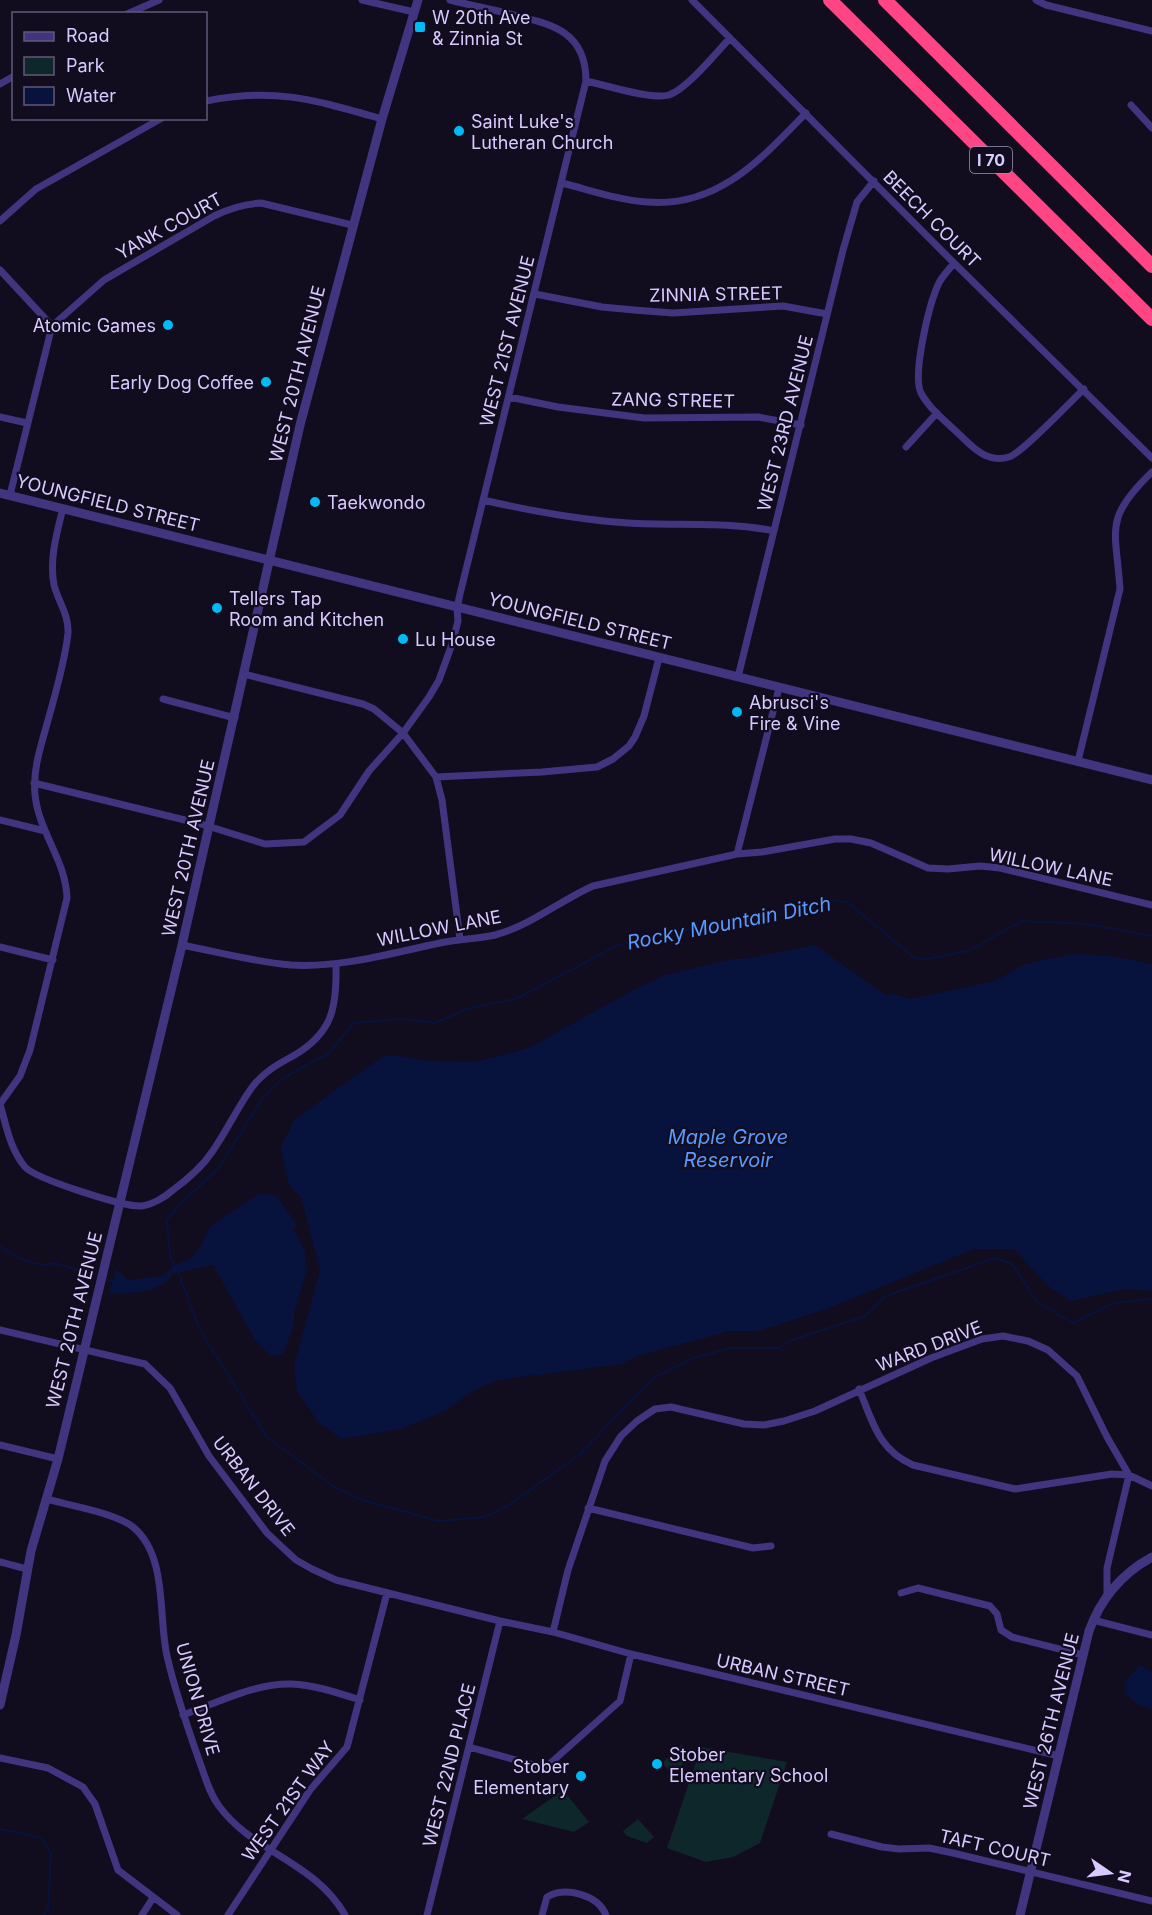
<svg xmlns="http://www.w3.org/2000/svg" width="1152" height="1915" font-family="Inter,sans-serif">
	<rect width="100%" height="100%" fill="#120c1f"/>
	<path fill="#0e272a" d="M681,1745l6,7 -1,9 -14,13 -10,-11z
		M701,1747l86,15 -27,81 -27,14 -27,5 -39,-14z
		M563,1790l26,32 -15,10 -52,-13z
		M638,1819l16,18 -7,6 -20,-7 -4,-5z"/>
	<path fill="#07133d" d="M815,945l72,51 6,-2 18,5 84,-18 30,-17 47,-10 38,2 42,8v327l-28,-2 -53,12 -23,-15 -34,-37h-40l-150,61 -66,21h-28l-93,25 -16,8 -123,16 -23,10 -30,21 -44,18 -59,10 -23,-16 -22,-32 -3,-25 26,-96 -19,-73 -7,-6 -6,-8 -7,-36 14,-28 87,-62 12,-2 35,6 46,1 54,-14 104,-58 32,-15 68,-16h11z
		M260,1193l17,3 20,29 -4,4 12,22 2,18 -13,45v11l-11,29 -13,2 -15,-16 -42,-75 -41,9c-10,20 -39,18 -59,20l-4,-1 7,-24 12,11 35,-4 10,-10 15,-6 10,-9 12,-24z
		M1140,1665l12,7v38l-16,-7 -10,-9 -1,-12z"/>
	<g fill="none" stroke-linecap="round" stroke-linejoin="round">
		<path stroke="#07133d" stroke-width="2" d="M0,1246l17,11 15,6 14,2 9,-2 43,13
			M175,1267l-5,-11 -3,-36 15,-18 36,-33 44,-70 21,-21 46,-25 25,-30 46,-4 35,4 35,-15 48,-10 100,-53 92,-20 7,1 92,-16 25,-10 13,2 68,56 14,1 39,-8 54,-30 65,3 65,12
			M178,1272l22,58 67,107 66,49 29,14 77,21 45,-4 23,-11 71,-50 74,-77 42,-21 36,-10h50l12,-8 73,-24 21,-20 109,-38 17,6 25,38 36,21 41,-20 38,-4
			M103,1278l9,3
			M0,1829l42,9 9,17 -3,54 -4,6"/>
		<path stroke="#423580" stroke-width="7" d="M362,0l52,12
			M692,0l262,263 198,195
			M1036,0l10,5 106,26
			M127,14l32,-14
			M586,81c19,4 66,19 83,14 18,-6 47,-42 61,-57
			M0,84l14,-8
			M206,101c69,-14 109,-1 176,18
			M1131,105l21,23
			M562,183c28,7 56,17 85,19 71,6 114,-43 159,-89
			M0,221l36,-32 126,-71
			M954,263c-5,7 -13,14 -16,22 -9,20 -26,90 -17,108 9,17 27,30 41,44 13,13 27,26 47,20 13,-4 62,-56 75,-68
			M0,270l52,56
			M535,294l67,13 32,3 39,3 110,-7 44,8
			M52,326l52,-46 110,-64c16,-8 30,-12 47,-13l91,22
			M509,397l49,10 86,11 114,-1 43,8
			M0,417l27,6
			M906,447l31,-34
			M10,495l42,-169
			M483,500c48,11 96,20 145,23 49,3 98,-2 146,8
			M244,674l119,30 11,5 29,24 33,44 6,23 18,139
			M738,677l105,-427 14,-48 17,-21
			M163,699l72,19
			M1078,761l42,-172c-4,-60 -17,-70 32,-117
			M436,777l106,-5 55,-5 16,-8 16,-13 6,-9 9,-21 15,-58
			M34,783l167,41 64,20 39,-2 36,-27 29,-44 34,-38 26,-36 10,-17 13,-36 6,-23 -1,-13 3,-14 126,-513c0,-51 -36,-57 -76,-67 -20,-5 -40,-9 -60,-14
			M0,820l45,11
			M737,854l42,-166
			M182,945c36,7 73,17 109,20 50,3 101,-12 149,-22 18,-4 38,-4 55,-8 35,-9 66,-35 98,-49l144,-32 25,-2 73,-13h16l20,4 57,25 20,1 32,-3 20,2 152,37
			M0,947l53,13
			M0,1104l20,-28 10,-26 37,-152c-1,-38 -29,-67 -32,-104 -2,-22 4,-42 10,-63 8,-29 20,-68 23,-98 1,-18 -10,-32 -14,-48 -5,-26 3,-52 9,-77
			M0,1104c6,21 10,45 25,63 11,12 99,40 116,39 11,-1 24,-9 32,-16 15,-11 29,-23 39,-38 15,-21 26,-46 41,-66 11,-14 25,-22 40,-30 40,-23 44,-49 43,-92
			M0,1330l145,34 25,24 39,68 58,77 29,27 16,9 24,11 164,41 53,11 78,22 428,102
			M859,1389c14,33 19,61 54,76l102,24 97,-15 17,1 23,11
			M0,1445l58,14
			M46,1499c22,6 70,14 87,28 35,29 25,89 34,129 8,35 20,70 32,104 6,16 10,33 20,46 33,46 96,56 126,109
			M588,1508l165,40 18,-2
			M0,1562l27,7
			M901,1593l17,-5 72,18 7,8 4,16 11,7 71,18
			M1093,1620l59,15
			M553,1632l15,-62 37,-109 16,-25 16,-15 18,-12 16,-2 73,17 20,1 20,-4 31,-10 116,-53 51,-19 21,-3 25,5 20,9 29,26 30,61 22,38 -22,93v27
			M183,1715c34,-12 72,-32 108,-31 24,1 47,9 69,16
			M469,1747l76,21 75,-67 11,-47
			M0,1758l48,10 35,19 12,17 23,66 59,45
			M831,1834l51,13 17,2 30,-1 24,5 199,48
			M142,1915l11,-17
			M228,1915l82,-125 37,-43 40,-154
			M427,1915l73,-294
			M542,1915l5,-18c19,-11 51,-2 59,18"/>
		<path stroke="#423580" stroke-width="9" d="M0,493l1152,287
			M0,1705l16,-70 15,-84 27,-92 124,-514 118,-520 82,-306 36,-119
			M1020,1915l69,-284c12,-33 32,-57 63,-74"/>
		<path stroke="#ff4584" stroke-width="14" d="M830,0l322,319
			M885,0l267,266"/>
	</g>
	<g fill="#00baf5" stroke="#120c1f" stroke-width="2">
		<rect x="414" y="21" width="12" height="12" rx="3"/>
		<circle cx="459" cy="131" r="6"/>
		<circle cx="168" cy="325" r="6"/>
		<circle cx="266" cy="382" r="6"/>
		<circle cx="315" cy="502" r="6"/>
		<circle cx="217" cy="608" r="6"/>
		<circle cx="403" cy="639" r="6"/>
		<circle cx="737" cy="712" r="6"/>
		<circle cx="657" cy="1764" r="6"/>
		<circle cx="581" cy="1776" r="6"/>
	</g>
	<g text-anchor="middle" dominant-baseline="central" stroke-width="4.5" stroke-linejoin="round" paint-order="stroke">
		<rect fill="#120c1f" stroke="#9d91bc" stroke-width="1.5" x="970" y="147" width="42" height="26" rx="4.5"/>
		<g font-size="16" font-weight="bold" fill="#d8caff">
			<text x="991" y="160">I 70</text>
		</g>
		<g font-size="18" fill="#d8caff" stroke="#120c1f" text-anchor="start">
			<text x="432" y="17">W 20th Ave<tspan x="432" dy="21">&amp; Zinnia St</tspan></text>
			<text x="471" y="121">Saint Luke's<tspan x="471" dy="21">Lutheran Church</tspan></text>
			<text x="156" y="325" text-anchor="end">Atomic Games</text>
			<text x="254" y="382" text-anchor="end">Early Dog Coffee</text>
			<text x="327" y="502">Taekwondo</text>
			<text x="229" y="598">Tellers Tap<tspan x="229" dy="21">Room and Kitchen</tspan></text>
			<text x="415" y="639">Lu House</text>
			<text x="749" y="702">Abrusci's<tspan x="749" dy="21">Fire &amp; Vine</tspan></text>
			<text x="669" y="1754">Stober<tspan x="669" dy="21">Elementary School</tspan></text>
			<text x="569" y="1766" text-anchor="end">Stober<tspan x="569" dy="21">Elementary</tspan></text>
		</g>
		<g font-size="18" fill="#d8caff" stroke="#120c1f">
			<text transform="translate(932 219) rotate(45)">BEECH COURT</text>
			<text transform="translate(169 226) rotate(-29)">YANK COURT</text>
			<text transform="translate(716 294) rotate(-1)">ZINNIA STREET</text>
			<text transform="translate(507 341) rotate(-76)">WEST 21ST AVENUE</text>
			<text transform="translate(297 374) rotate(-76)">WEST 20TH AVENUE</text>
			<text transform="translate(673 400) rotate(1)">ZANG STREET</text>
			<text transform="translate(785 423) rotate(-76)">WEST 23RD AVENUE</text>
			<text transform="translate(108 503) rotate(14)">YOUNGFIELD STREET</text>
			<text transform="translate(580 621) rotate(14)">YOUNGFIELD STREET</text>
			<text transform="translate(188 848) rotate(-77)">WEST 20TH AVENUE</text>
			<text transform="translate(1051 867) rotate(12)">WILLOW LANE</text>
			<text transform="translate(439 928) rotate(-11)">WILLOW LANE</text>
			<text transform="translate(74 1320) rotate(-76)">WEST 20TH AVENUE</text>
			<text transform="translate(929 1346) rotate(-21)">WARD DRIVE</text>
			<text transform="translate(254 1486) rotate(52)">URBAN DRIVE</text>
			<text transform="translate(783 1675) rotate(13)">URBAN STREET</text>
			<text transform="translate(198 1699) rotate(74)">UNION DRIVE</text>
			<text transform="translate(1051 1721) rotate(-76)">WEST 26TH AVENUE</text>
			<text transform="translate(449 1765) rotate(-76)">WEST 22ND PLACE</text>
			<text transform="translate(288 1801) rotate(-54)">WEST 21ST WAY</text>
			<text transform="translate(995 1848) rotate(13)">TAFT COURT</text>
		</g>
		<g font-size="20" font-style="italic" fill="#589aff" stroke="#120c1f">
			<text transform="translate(729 923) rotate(-11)">Rocky Mountain Ditch</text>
			<text x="728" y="1137">Maple Grove<tspan x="728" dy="23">Reservoir</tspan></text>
		</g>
	</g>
	<rect x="12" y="12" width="195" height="108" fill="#120c1f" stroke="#615879" stroke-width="1.5"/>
	<rect x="24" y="32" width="30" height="9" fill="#423580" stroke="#615879" stroke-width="1.5"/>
	<text x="66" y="42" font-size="18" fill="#d8caff">Road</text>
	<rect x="24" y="57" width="30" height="18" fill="#0e272a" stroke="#615879" stroke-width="1.5"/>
	<text x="66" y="72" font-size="18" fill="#d8caff">Park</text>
	<rect x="24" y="87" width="30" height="18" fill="#07133d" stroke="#615879" stroke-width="1.5"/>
	<text x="66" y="102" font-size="18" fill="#d8caff">Water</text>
	<g transform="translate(1110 1873) rotate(104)" stroke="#120c1f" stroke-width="4.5" paint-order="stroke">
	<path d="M0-4.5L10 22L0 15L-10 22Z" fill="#d8caff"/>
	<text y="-9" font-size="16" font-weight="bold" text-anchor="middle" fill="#d8caff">N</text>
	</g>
</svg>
